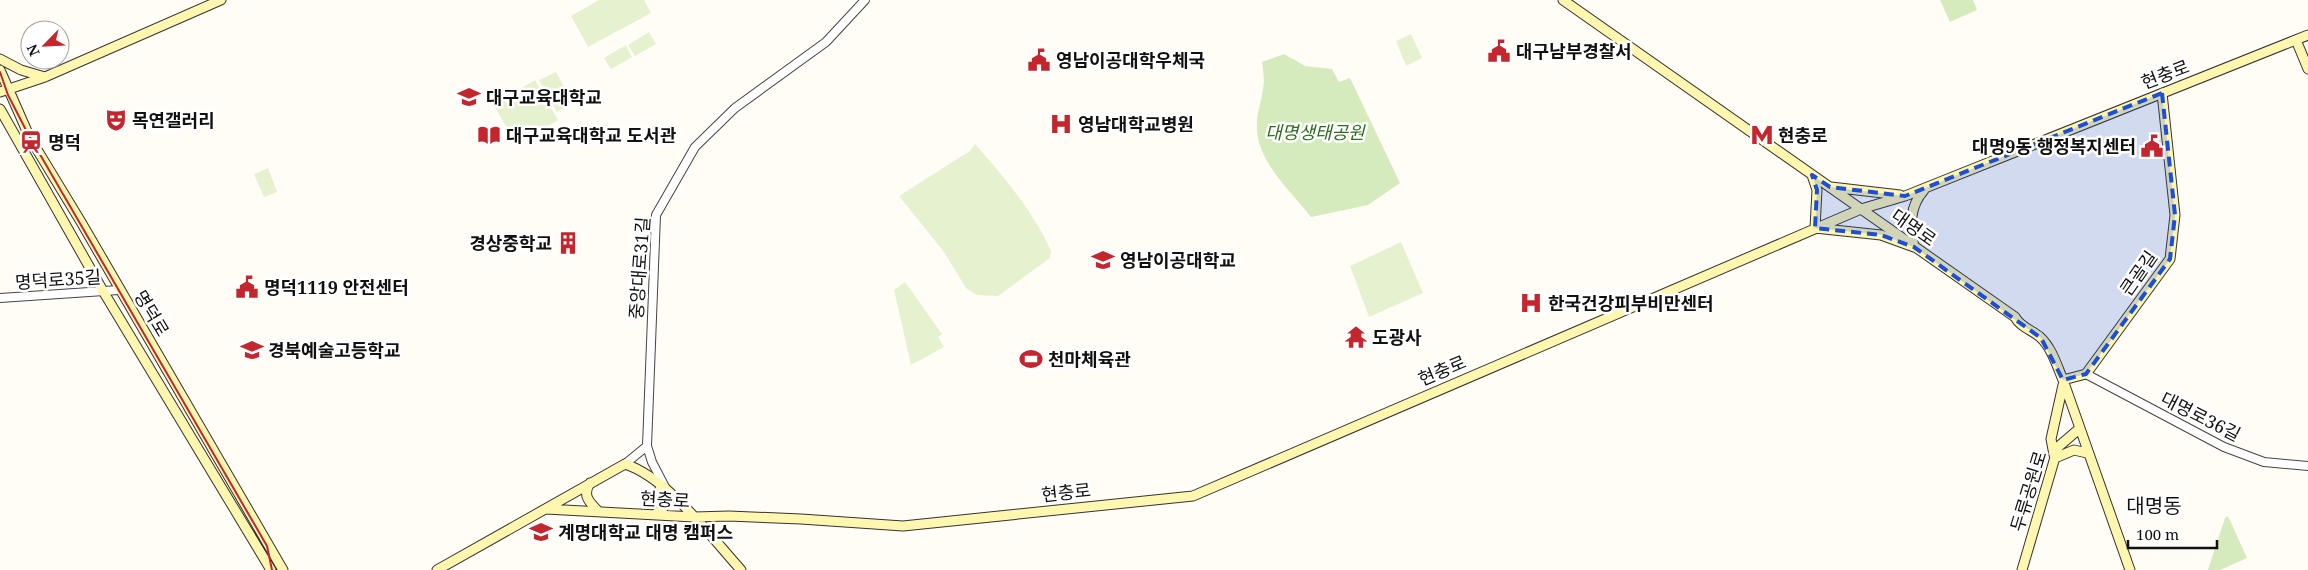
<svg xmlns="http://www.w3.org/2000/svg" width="2308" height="570" font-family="'Noto Serif','Noto Sans KR',serif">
	<rect width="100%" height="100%" fill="#fffdf5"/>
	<path fill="#d5ebbd" d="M1940,0h33l4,10 -27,12z
		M1284,54l21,12 27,3 7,13 11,-4 50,105 -32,22 -57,12c-19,-25 -52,-53 -54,-87 -1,-16 4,-26 6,-41 2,-8 0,-19 -1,-27z
		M2228,516l19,42 -27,12h-12l17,-52z"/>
	<path fill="#e6f2cf" d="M599,0h45l7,13 -63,34 -17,-31z
		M649,32l7,12 -21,12 -7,-11z
		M1411,34l11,24 -16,8 -10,-25z
		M626,45l6,12 -21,12 -7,-11z
		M556,72l17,31 -16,9 -18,-32z
		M535,80l23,40 -42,25 -22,-40z
		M975,144c29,33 58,67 76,107l-1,7 -52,38 -21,-1 -11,-7 -22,-36 -45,-56 71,-45z
		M268,168l9,24 -13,5 -10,-23z
		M1401,242l22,51 -54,24 -19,-51z
		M905,282l37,52 -4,3 6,10 -33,18 -17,-75z"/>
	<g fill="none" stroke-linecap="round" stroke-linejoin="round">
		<defs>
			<path id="tertiary" d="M0,298l119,-8
				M2086,374l138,73 40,15 44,4
				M625,464l22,-18
				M665,487l-13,-25 -5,-16 9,-231 39,-68 40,-39 91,-66 39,-42"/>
			<path id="secondary" d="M1563,0l452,317c5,10 17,13 25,20 12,11 17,29 23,43l67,190
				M2296,40l12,29
				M0,59l21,11 24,7
				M0,70l30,68 51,84 202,348
				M0,92l45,-15 176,-77
				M0,109l103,182 168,279
				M1812,175l5,15 -2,38 66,7 33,12c-4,-21 -5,-40 10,-57
				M1831,187l69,8
				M2063,380l23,-6 84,-115 5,-44 -13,-122
				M2054,455l-3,-16 12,-54
				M2055,458l19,-8 13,3
				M590,483c-8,12 -1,19 8,28
				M546,509l148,8 35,-1 72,3 102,7 290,-30 668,-287 44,-13 403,-161
				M654,515l9,-7 2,-6 -5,-13
				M437,570l188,-106c43,14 86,73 116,106
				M2022,570l36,-123 21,-18"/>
		</defs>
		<use href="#tertiary" stroke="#444" stroke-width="10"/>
		<use href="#secondary" stroke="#333" stroke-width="11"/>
		<use href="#tertiary" stroke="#fff" stroke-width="8"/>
		<use href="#secondary" stroke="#fff6b0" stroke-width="9"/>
		<path stroke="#c4262e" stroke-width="2" d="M0,72l8,23 19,37 240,414 5,24"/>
	</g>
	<path fill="#1d4ed8" fill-opacity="0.2" stroke="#1d4ed8" stroke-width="4" stroke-dasharray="10 6" stroke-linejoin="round" d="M2162,93l13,122 -5,44 -84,115 -23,6 -22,-42 -127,-91 -33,-12 -66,-7 2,-38 -5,-15 18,12 75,9z"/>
	<defs>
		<symbol id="civic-bare" viewBox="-9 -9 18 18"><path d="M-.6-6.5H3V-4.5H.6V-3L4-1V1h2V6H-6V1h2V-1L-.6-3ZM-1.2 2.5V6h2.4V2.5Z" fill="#c4262e" stroke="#fff" stroke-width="2.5" paint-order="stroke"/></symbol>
		<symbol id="university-bare" viewBox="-9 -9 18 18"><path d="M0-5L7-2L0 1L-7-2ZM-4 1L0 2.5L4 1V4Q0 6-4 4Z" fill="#c4262e" stroke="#fff" stroke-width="2.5" paint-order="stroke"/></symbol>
		<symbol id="theatre-bare" viewBox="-9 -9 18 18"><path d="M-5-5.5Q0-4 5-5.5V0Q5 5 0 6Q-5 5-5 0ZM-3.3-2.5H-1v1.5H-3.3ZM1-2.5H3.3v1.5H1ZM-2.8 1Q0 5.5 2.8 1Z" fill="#c4262e" stroke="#fff" stroke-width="2.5" paint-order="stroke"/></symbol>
		<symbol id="hospital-bare" viewBox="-9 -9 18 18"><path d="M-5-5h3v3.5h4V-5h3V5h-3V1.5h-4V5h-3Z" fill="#c4262e" stroke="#fff" stroke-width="2.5" paint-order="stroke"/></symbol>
		<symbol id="library-bare" viewBox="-9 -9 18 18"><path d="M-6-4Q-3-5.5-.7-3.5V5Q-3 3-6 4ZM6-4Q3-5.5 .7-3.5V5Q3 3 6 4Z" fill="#c4262e" stroke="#fff" stroke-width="2.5" paint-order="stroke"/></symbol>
		<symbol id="metro-bare" viewBox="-9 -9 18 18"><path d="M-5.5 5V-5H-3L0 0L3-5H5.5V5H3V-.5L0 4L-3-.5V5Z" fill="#c4262e" stroke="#fff" stroke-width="2.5" paint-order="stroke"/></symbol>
		<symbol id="station-bare" viewBox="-9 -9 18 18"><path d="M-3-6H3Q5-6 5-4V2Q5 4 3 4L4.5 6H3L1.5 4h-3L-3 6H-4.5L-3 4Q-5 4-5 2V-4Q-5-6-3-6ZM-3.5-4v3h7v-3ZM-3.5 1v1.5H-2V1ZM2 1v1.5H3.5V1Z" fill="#c4262e" stroke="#fff" stroke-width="2.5" paint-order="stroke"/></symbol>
		<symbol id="building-bare" viewBox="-9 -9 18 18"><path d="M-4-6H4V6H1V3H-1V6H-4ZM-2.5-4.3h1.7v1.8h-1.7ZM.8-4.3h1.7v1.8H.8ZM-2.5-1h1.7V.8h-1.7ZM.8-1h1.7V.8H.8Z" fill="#c4262e" stroke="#fff" stroke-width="2.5" paint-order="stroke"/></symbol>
		<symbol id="temple-bare" viewBox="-9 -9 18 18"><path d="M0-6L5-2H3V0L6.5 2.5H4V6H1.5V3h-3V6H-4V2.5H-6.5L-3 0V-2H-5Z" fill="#c4262e" stroke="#fff" stroke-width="2.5" paint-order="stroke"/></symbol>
		<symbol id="school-bare" viewBox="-9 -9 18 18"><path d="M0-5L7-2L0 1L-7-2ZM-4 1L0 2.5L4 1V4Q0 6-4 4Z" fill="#c4262e" stroke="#fff" stroke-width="2.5" paint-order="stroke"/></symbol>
		<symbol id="stadium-bare" viewBox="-9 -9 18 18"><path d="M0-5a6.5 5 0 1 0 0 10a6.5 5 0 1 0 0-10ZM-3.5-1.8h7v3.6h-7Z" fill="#c4262e" stroke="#fff" stroke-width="2.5" paint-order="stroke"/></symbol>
	</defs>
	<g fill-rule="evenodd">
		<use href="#civic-bare" x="1483" y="35" width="32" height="32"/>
		<use href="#civic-bare" x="1023" y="44" width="32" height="32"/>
		<use href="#university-bare" x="453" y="81" width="32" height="32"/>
		<use href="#theatre-bare" x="100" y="104" width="32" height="32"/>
		<use href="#hospital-bare" x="1045" y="108" width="32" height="32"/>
		<use href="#library-bare" x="473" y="119" width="32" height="32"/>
		<use href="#metro-bare" x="1746" y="119" width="32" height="32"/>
		<use href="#station-bare" x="15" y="126" width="32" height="32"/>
		<use href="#civic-bare" x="2136" y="130" width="32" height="32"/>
		<use href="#building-bare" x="552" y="227" width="32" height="32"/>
		<use href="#university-bare" x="1087" y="244" width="32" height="32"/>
		<use href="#civic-bare" x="231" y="271" width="32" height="32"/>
		<use href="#hospital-bare" x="1515" y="287" width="32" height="32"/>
		<use href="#temple-bare" x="1340" y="321" width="32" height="32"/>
		<use href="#school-bare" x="236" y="334" width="32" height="32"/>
		<use href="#stadium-bare" x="1015" y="343" width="32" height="32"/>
		<use href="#university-bare" x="525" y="516" width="32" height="32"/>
	</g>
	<g text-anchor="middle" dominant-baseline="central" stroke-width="5" stroke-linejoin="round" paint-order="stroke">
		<g font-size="18" font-weight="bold" fill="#111" stroke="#fff" text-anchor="start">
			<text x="1516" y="51">대구남부경찰서</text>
			<text x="1056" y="60">영남이공대학우체국</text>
			<text x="486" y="97">대구교육대학교</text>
			<text x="132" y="120">목연갤러리</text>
			<text x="1078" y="124">영남대학교병원</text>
			<text x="506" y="135">대구교육대학교 도서관</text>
			<text x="1778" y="135">현충로</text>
			<text x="48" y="142">명덕</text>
			<text x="2136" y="146" text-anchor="end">대명9동 행정복지센터</text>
			<text x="552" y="243" text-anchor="end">경상중학교</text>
			<text x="1120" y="260">영남이공대학교</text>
			<text x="264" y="287">명덕1119 안전센터</text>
			<text x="1548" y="303">한국건강피부비만센터</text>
			<text x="1372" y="337">도광사</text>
			<text x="268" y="350">경북예술고등학교</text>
			<text x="1048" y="359">천마체육관</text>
			<text x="558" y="532">계명대학교 대명 캠퍼스</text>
		</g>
		<g font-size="18" fill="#111" stroke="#fff">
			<text transform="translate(2165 74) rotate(-21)">현충로</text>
			<text transform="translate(1914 227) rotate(35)">대명로</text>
			<text transform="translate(639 268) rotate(-86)">중앙대로31길</text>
			<text transform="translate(2138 273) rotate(-55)">큰골길</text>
			<text transform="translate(58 279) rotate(-4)">명덕로35길</text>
			<text transform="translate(152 313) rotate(59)">명덕로</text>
			<text transform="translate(1442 370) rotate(-23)">현충로</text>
			<text transform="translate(2201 416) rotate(27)">대명로36길</text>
			<text transform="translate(2028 491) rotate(-73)">두류공원로</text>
			<text transform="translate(1066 492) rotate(-6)">현충로</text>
			<text transform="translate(665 499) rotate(3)">현충로</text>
		</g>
		<g font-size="18" font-style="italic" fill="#2f6b1f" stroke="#fff">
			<text x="1315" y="132">대명생태공원</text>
		</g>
		<g font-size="20" fill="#111" stroke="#fff">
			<text x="2154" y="505">대명동</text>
		</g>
	</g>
	<g transform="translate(45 45) rotate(246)"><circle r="24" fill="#ffffff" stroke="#a0a0a0"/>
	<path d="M0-4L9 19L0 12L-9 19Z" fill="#c4262e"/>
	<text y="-8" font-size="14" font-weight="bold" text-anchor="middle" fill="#111111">N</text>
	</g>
	<path d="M2128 540v8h89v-8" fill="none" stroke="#111111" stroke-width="2.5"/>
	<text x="2136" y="540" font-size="15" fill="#111111" stroke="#ffffff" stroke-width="4" paint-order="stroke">100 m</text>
</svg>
